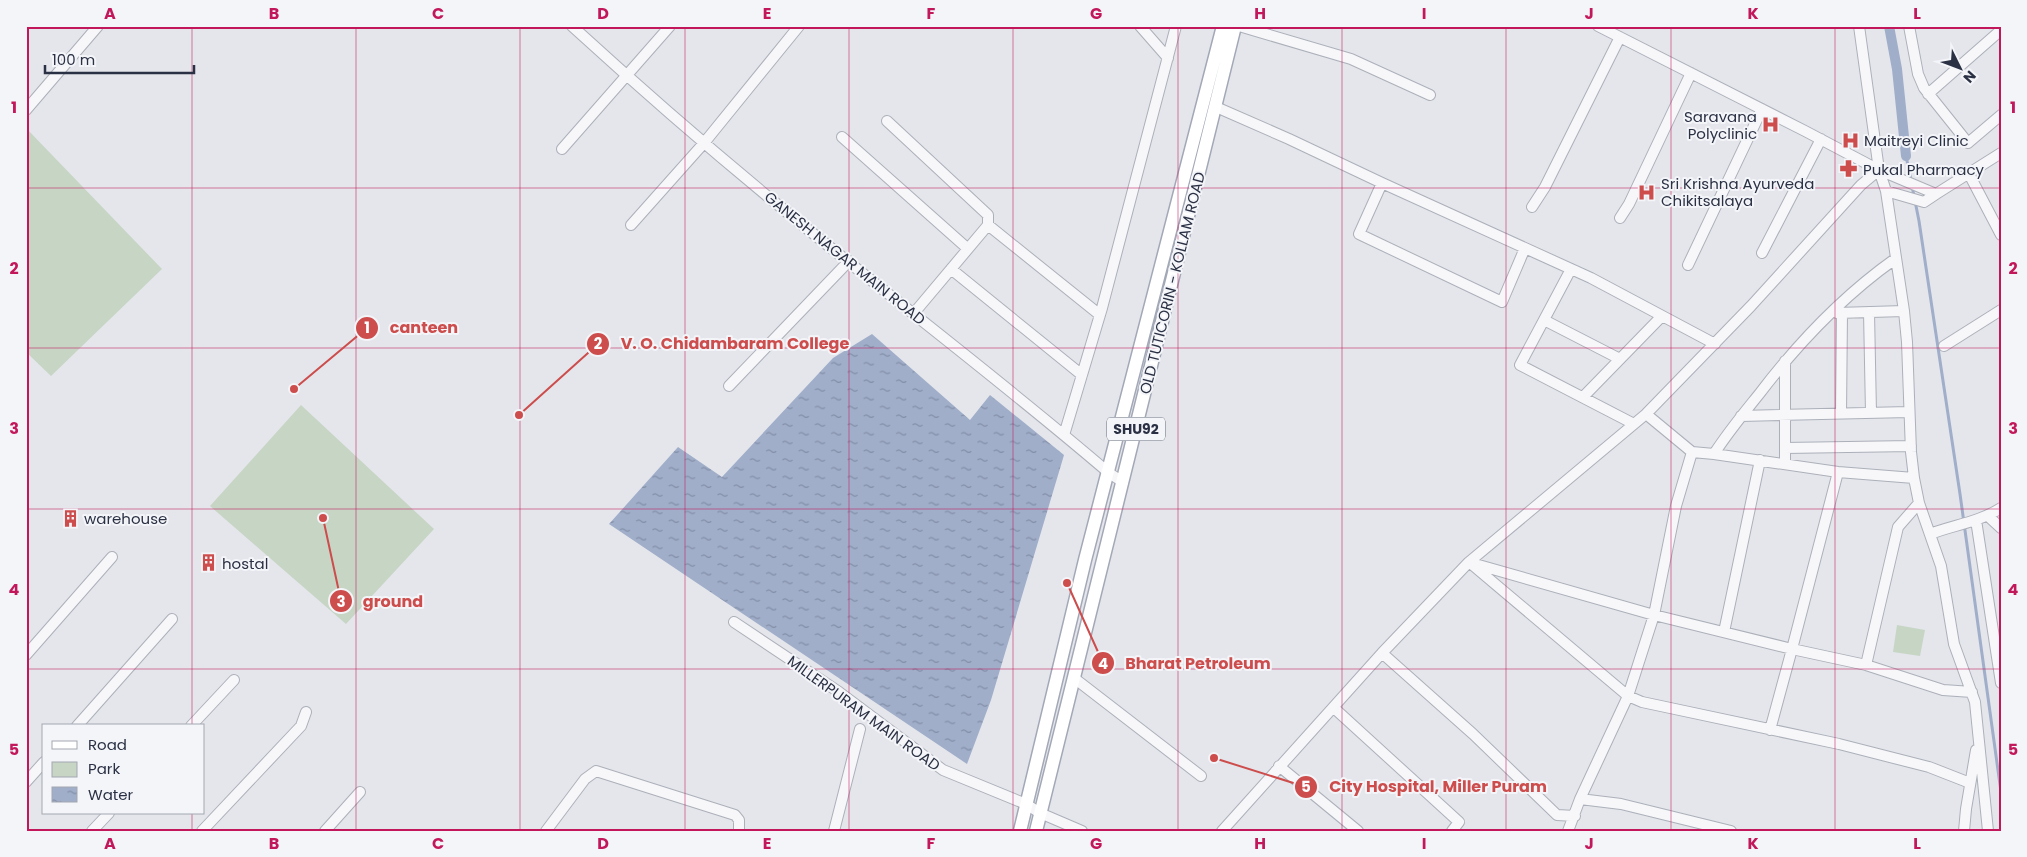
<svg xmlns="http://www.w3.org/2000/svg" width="2027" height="857" font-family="Poppins,sans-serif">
	<defs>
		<pattern id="water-ripples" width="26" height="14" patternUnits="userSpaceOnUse" patternTransform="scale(1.25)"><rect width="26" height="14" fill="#a0aeca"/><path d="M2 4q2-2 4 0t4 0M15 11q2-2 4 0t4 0" fill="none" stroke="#838ea6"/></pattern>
	</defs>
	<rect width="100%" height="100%" fill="#e4e6eb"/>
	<path fill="#c7d5c5" d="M26,128l136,141 -111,107 -25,-24z
		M301,405l133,124 -88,95 -136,-118z
		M1897,625l28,5 -5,26 -27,-4z"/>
	<path fill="url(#water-ripples)" d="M872,334l98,86 20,-25 74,60 -73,245 -24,64 -358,-240 69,-77 44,30 111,-119z"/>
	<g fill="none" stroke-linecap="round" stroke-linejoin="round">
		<path stroke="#a0aeca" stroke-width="3" d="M1906,156l5,24
			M1912,186l7,35 41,273 41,298"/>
		<path stroke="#a0aeca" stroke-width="10" d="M1889,26l8,43 9,87"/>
		<defs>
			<path id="minor" d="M572,26c69,63 139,124 211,183 108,89 220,173 326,264l14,9
				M1140,26l28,32
				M1239,26l112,33 79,36
				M1598,26l207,105 74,39 57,24 65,-41
				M1859,26l20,144 7,21 18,120 3,31 4,110 3,26 5,25 22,63 13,78 21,58 13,129
				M1909,26l9,48 6,14 44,55 33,-28
				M1928,94l73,-64
				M1216,107l73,32 93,44 209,95 124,66
				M26,110l72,-84
				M887,121l101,94v10l-74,88
				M842,137l125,111
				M562,149l108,-123
				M1969,174l32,61
				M1382,183l-23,51 143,68 23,-54
				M1886,191l38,11 12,-8
				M1532,207l13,-20 75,-150
				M1620,218l9,-14 62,-131
				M631,225l73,-82 95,-117
				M988,225l112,90
				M1762,253l59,-114
				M1688,265l74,-156
				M951,269l131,106
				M1571,269l-51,96 114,59
				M1869,312l2,101
				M1837,313l67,-2
				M1544,320l76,39
				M1944,346l57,-36
				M1785,361v103
				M729,386l120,-125
				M1583,397l79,-81
				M1841,414l1,-101
				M1741,416l168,-4
				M1064,435l38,-127 74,-282
				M1785,448l126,-2
				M1692,452l22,2c14,-22 30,-41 46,-61 39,-51 83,-97 135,-134
				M1714,454l124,18 76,6
				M1988,516l13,12
				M1976,520l25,163
				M1930,534c24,-9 49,-12 71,-26
				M1469,562l159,134 14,6 197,42 90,23 41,16
				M1475,564l179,51 138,34 46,-177
				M734,622l105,70 104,78 83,34 14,9 42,18
				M1724,632l36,-172
				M1382,653l91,81 84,81 18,1
				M26,655l86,-98
				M1866,665l32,-138 21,-24
				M1074,678l127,98
				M1334,708l125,114 -7,9
				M77,726l95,-107
				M191,726l43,-46
				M1770,730l22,-81 74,16 77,25 29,2
				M1279,766l79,65
				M26,782l18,-20
				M1580,799l41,5 110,27
				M92,831l17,-18
				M202,831l99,-105 5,-14
				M325,831l35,-39
				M546,831l39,-52 11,-8 139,44 4,5v11
				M834,831l26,-102
				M1222,831l160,-178 87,-91 177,-148 105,-108 110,-121 18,-15
				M1568,831l12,-32 48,-103 26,-81 22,-109 16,-54 -46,-38
				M1964,831l2,-22 10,-59"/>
			<path id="major" d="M1020,831l65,-271 138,-534
				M1036,831l199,-805"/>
		</defs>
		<use href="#minor" stroke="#acb0b9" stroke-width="12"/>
		<use href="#major" stroke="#a3a8b7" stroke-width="15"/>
		<use href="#minor" stroke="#f7f7fa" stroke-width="10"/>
		<use href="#major" stroke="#fff" stroke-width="12"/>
	</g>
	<path fill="none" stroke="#c2185b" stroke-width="1" stroke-opacity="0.55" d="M192,26v700M356,26v805M520,26v805M685,26v805M849,26v805M1013,26v805M1178,26v805M1342,26v805M1506,26v805M1671,26v805M1835,26v805M26,188h1975M26,348h1975M26,509h1975M26,669h1975M192,813v18"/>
	<defs>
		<symbol id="hospital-bare" viewBox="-9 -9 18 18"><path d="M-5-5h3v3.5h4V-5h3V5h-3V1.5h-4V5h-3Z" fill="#cd4c4c" stroke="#f4f5f9" stroke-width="2.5" paint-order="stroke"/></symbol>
		<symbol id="pharmacy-bare" viewBox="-9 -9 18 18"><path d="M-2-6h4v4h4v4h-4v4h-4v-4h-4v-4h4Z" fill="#cd4c4c" stroke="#f4f5f9" stroke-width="2.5" paint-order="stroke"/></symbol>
		<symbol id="building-bare" viewBox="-9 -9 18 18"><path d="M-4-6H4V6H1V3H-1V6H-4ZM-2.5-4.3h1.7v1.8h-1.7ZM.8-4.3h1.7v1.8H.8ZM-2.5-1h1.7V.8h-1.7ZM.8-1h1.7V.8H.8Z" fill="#cd4c4c" stroke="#f4f5f9" stroke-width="2.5" paint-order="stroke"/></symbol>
	</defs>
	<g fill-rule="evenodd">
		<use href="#hospital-bare" x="1758" y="112" width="25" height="25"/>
		<use href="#hospital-bare" x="1838" y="128" width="25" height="25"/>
		<use href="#pharmacy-bare" x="1836" y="156" width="25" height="25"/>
		<use href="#hospital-bare" x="1634" y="180" width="25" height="25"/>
		<use href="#building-bare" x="58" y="506" width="25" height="25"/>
		<use href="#building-bare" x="196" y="550" width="25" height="25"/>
	</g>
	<g text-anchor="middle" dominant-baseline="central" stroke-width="4" stroke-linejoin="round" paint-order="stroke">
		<rect fill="#f4f5f9" stroke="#676c7a" stroke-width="1" x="1107" y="417.5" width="58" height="23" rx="4"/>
		<g font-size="14" font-weight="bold" fill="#2b3144">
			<text x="1136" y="429">SHU92</text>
		</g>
		<g font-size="15" fill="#2b3144" stroke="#f4f5f9" text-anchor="start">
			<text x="1757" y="116" text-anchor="end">Saravana<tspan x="1757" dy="17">Polyclinic</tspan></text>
			<text x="1864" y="140">Maitreyi Clinic</text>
			<text x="1863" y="169">Pukal Pharmacy</text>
			<text x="1661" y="183">Sri Krishna Ayurveda<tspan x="1661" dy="17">Chikitsalaya</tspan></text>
			<text x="84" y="518">warehouse</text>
			<text x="222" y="563">hostal</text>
		</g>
		<g font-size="15" fill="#2b3144" stroke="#f4f5f9">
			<text transform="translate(845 258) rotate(39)">GANESH NAGAR MAIN ROAD</text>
			<text transform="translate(1172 283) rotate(-76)">OLD TUTICORIN - KOLLAM ROAD</text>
			<text transform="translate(864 713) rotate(36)">MILLERPURAM MAIN ROAD</text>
		</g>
	</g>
	<path fill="none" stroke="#cd4c4c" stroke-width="2" d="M294 389L367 328M519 415L598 344M323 518L341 601M1067 583L1103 663M1214 758L1306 787"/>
	<g fill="#cd4c4c" stroke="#f4f5f9" stroke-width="2">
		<circle cx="294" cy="389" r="5"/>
		<circle cx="519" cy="415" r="5"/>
		<circle cx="323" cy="518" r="5"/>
		<circle cx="1067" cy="583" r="5"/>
		<circle cx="1214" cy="758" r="5"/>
		<circle cx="367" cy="328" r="12"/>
		<circle cx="598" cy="344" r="12"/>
		<circle cx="341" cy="601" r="12"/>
		<circle cx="1103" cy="663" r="12"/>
		<circle cx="1306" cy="787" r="12"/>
	</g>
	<g font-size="15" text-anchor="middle" font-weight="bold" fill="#fff">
		<text x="367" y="333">1</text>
		<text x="598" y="349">2</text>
		<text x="341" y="607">3</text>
		<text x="1103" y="669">4</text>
		<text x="1306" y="792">5</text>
	</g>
	<g font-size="16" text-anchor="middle" font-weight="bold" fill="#cd4c4c" stroke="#f4f5f9" stroke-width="4" stroke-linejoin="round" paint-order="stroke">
		<text x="424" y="333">canteen</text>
		<text x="735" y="349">V. O. Chidambaram College</text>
		<text x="393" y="607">ground</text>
		<text x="1198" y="669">Bharat Petroleum</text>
		<text x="1438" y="792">City Hospital, Miller Puram</text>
	</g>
	<rect width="2027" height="857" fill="none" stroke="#f4f5f9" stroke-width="55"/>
	<rect x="42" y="724" width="162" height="90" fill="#f4f5f9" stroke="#a4a7b1"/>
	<rect x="52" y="741" width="25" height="8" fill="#ffffff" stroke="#a4a7b1"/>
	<text x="88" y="750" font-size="15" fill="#2b3144">Road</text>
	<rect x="52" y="762" width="25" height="15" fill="#c7d5c5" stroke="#a4a7b1"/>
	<text x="88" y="774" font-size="15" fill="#2b3144">Park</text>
	<rect x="52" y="787" width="25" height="15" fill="url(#water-ripples)" stroke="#a4a7b1"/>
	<text x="88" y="800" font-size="15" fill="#2b3144">Water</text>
	<g transform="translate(1960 68) rotate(132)" stroke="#f4f5f9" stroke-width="4" paint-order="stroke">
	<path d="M0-4L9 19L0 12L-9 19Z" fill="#2b3144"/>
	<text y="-8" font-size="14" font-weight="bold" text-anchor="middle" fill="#2b3144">N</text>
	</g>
	<path d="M45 65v8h149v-8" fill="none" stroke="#2b3144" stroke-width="2.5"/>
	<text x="52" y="65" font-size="15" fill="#2b3144" stroke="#f4f5f9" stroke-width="4" paint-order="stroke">100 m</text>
	<rect x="28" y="28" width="1972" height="802" fill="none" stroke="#c2185b" stroke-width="2"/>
	<g font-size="16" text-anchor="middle" font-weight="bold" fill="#c2185b">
		<text x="110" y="19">A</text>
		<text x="274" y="19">B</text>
		<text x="438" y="19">C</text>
		<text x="603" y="19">D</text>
		<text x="767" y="19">E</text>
		<text x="931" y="19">F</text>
		<text x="1096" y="19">G</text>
		<text x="1260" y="19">H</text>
		<text x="1424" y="19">I</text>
		<text x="1589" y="19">J</text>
		<text x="1753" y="19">K</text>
		<text x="1917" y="19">L</text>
		<text x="14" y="113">1</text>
		<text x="2013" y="113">1</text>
		<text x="14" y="274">2</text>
		<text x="2013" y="274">2</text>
		<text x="14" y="434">3</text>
		<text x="2013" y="434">3</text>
		<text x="14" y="595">4</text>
		<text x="2013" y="595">4</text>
		<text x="14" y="755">5</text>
		<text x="2013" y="755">5</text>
		<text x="110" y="849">A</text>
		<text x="274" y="849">B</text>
		<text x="438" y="849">C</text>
		<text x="603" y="849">D</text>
		<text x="767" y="849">E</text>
		<text x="931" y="849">F</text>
		<text x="1096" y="849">G</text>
		<text x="1260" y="849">H</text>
		<text x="1424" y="849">I</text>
		<text x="1589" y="849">J</text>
		<text x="1753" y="849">K</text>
		<text x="1917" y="849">L</text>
	</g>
</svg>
